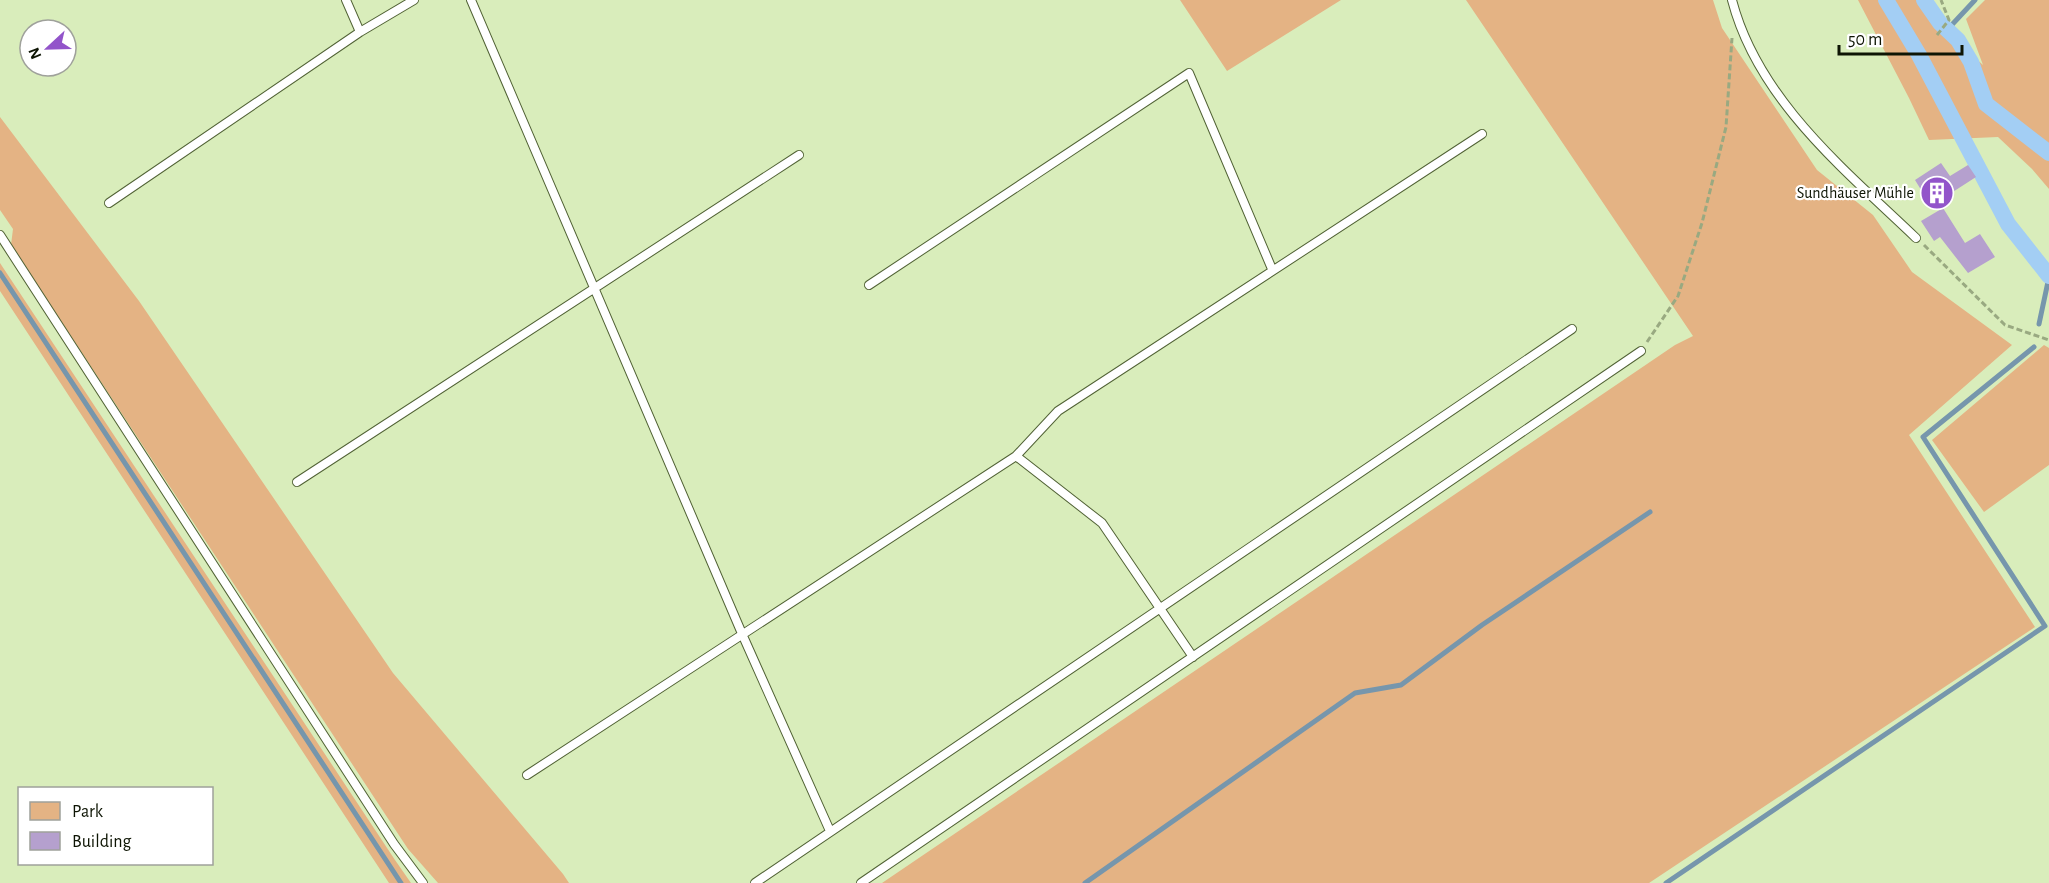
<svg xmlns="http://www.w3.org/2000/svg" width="2049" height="883" font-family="'Alegreya Sans',sans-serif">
	<rect width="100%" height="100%" fill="#d9edbb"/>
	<path fill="#e4b384" d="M1180,0h161l-114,71z
		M1466,0h247l9,28 95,142 56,45 39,57 100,73 -103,90 126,192 -386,256h-767l793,-538 18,-9z
		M1858,0h61l10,16 54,49 -17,-46 19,-19h64v189l-17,-20 -34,-32 -69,3 -20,-42z
		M0,117l139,184 254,372 170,201 6,9h-131l-30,-34 -397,-604 2,-16 -13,-19z
		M0,263l395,597 16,23h-22l-389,-592z
		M2044,345l5,3v117l-65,47 -52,-72z"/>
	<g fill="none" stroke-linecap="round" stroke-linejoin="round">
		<path stroke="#7696ac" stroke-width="5" d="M1947,30l28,-30
			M0,273l401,610
			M2039,324l10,-47
			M1085,883l270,-190 46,-8 81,-60 168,-113
			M1666,883l379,-257 -122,-189 111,-90"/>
		<path stroke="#a3cef4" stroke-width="16" d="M1886,0l33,55 89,169 41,52
			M1924,0l16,23 18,17 13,22 15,42 63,49"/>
	</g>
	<path fill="#b5a0ce" d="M1941,163l9,13 18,-11 8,12 -45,29 -16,-26z
		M1943,208l22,35 15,-9 15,23 -27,16 -28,-36 -6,4 -13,-20z"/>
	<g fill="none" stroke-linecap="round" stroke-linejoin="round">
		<defs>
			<path id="lane" d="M346,0l14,32
				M471,0l272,636 87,195
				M1732,0c26,100 113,170 184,238
				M109,203l251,-171 54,-32
				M0,235l394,609 29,39
				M869,285l320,-212 83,196
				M1016,456l86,67 91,134
				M297,482l502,-327
				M527,775l489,-319 42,-45 424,-277
				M755,883l817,-554
				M861,883l780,-532"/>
		</defs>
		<use href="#lane" stroke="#516235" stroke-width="10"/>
		<path stroke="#99a981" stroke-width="3" stroke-dasharray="6 3" stroke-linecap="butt" d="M1937,35l12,-15 -8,-20
			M1924,245l81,80 44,15
			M1647,342l31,-46 24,-73 24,-96 6,-89"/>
		<use href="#lane" stroke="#fff" stroke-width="8"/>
	</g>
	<defs>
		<symbol id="building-disc" viewBox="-11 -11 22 22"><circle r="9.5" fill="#9254ca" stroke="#fff"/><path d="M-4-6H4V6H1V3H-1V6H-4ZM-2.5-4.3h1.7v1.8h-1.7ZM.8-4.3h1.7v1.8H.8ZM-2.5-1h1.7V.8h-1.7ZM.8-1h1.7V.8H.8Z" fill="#fff"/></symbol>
	</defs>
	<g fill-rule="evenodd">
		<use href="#building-disc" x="1918" y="174" width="38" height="38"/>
	</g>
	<g text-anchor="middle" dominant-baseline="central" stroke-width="4.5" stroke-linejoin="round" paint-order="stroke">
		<g font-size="16" fill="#0e1504" stroke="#fff" text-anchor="end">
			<text x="1914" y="193">Sundhäuser Mühle</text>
		</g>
	</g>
	<rect x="18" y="787" width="195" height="78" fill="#ffffff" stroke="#9fa19b" stroke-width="1.5"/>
	<rect x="30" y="802" width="30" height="18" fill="#e4b384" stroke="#9fa19b" stroke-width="1.5"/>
	<text x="72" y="817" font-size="18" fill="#0e1504">Park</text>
	<rect x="30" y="832" width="30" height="18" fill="#b5a0ce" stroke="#9fa19b" stroke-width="1.5"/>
	<text x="72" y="847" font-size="18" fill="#0e1504">Building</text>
	<g transform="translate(48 48) rotate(248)"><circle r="28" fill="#ffffff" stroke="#9fa19b" stroke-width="1.5"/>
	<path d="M0-4.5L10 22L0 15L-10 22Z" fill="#9254ca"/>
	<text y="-9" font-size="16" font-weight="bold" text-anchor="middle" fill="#0e1504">N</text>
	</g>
	<path d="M1839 45v9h123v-9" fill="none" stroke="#0e1504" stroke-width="3"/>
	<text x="1848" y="45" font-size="18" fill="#0e1504" stroke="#ffffff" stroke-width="4.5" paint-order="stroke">50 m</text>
</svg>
